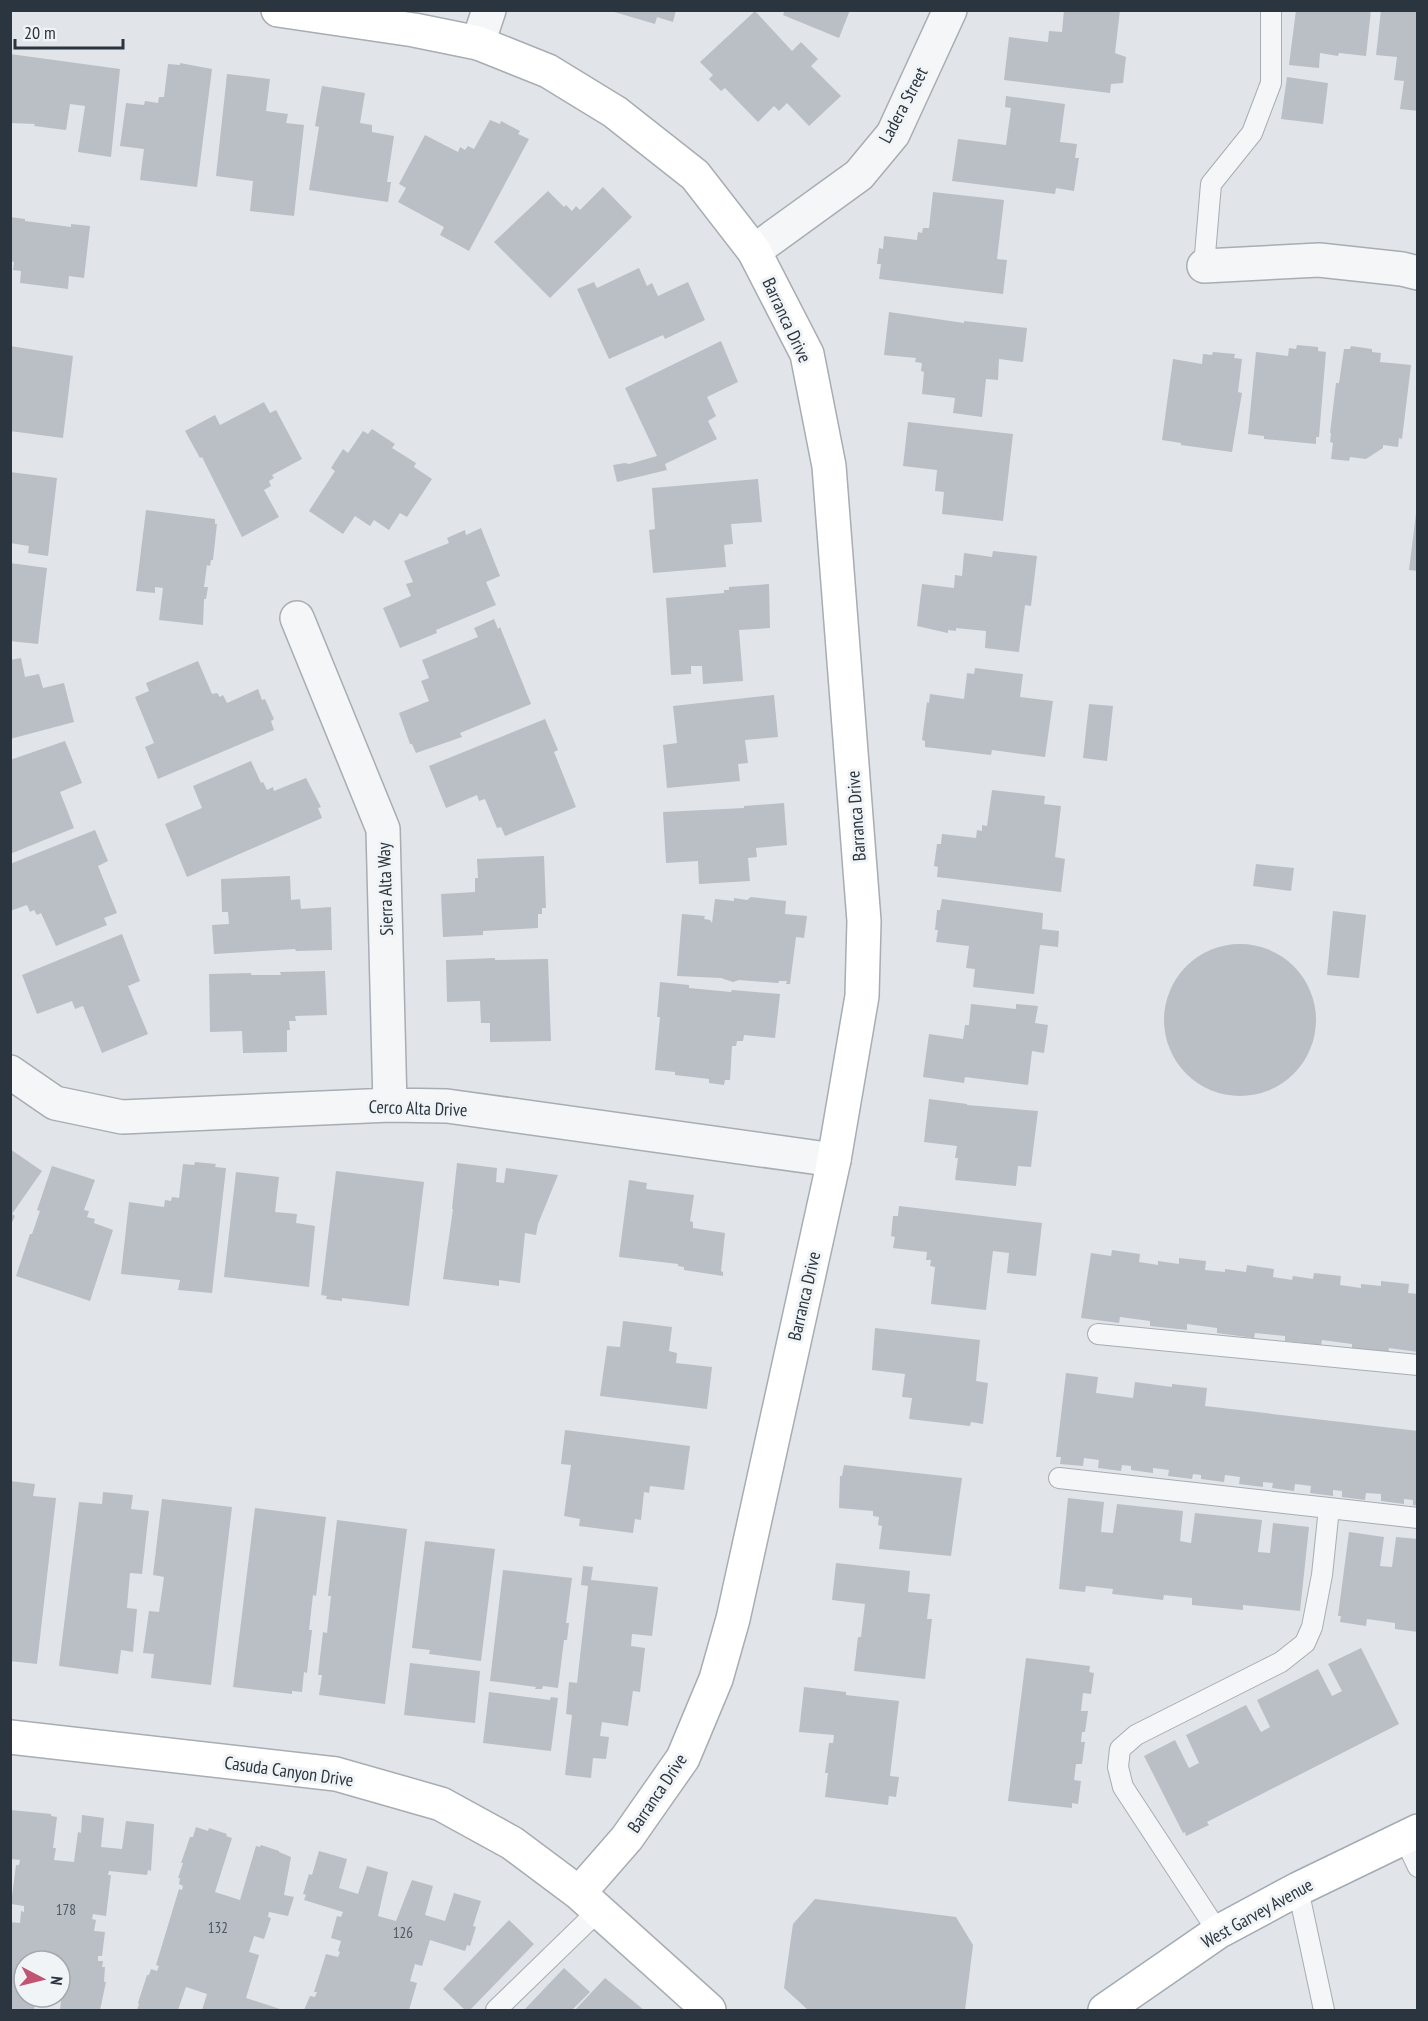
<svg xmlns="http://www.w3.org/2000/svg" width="1428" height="2021" font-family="'PT Sans Narrow',sans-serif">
	<rect width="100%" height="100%" fill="#e1e5e9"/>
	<path fill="#b9bfc5" d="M676,10l-3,12 -16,-5 -2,7 -44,-13z
		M785,10h65l-11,28 -56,-23z
		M1064,10h56l-5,43 11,4 -3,26 -12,1 -1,9 -106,-13 5,-43 39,5 1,-11 13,1z
		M1296,10h75l-5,46 -27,-3 -1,3 -18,-3 -1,15 -30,-3z
		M1381,10h37v101l-18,-2 4,-28 -10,-1 3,-23 -21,-2z
		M755,11l37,40 9,-9 17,17 -7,7 30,30 -32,30 -22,-23 -8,8 -5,-5 -16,16 -33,-34 -4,3 -12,-12 4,-4 -13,-13z
		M10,54l110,15 -9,88 -33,-5 7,-46 -15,-2 -4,26 -32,-4 1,-2 -25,-1z
		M180,63l32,6 -15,118 -57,-7 4,-31 -24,-3 6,-43 18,2 1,-4 13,2 1,-6h5l4,-33 12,1z
		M227,74l43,5 -4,32 22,3 -2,9 18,2 -10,91 -44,-5 3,-30 -37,-5z
		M1287,77l41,6 -5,41 -42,-5z
		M322,86l43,7 -5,30 12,2v7l22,4 -7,46h4l-3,20 -79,-12 10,-63 -4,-1z
		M1006,96l59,8 -5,38 17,2 -2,14h4l-5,33 -18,-3 -1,6 -103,-13 6,-42 48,6 5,-37 -6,-1z
		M490,120l10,4 1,-3 19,10 -2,3 11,5 -60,112 -29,-16 4,-8 -46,-25 8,-14 -7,-4 26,-49 33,17 2,-5 5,3 3,-4 6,3z
		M603,187l29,30 -82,81 -56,-56 54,-51 16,16 2,-2 6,6 4,-5 4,4z
		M933,192l71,8 -7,59 10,1 -4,34 -124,-15 2,-15h-4l2,-16 4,1 1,-13 33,4 1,-8 4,1 1,-5h6z
		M10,217l15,2v2l46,6v-3l19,2 -6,52 -15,-2 -1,13 -48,-6 1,-12 -8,-1 1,-8 -4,-1z
		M639,268l8,18 5,-3 6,13 30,-14 17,38 -40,19 -2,-4 -54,24 -32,-70 17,-7 3,6z
		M889,312l75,11v-2l63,7 -4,34 -24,-3 -1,21 -12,-1 -4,38 -29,-4 2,-15 -33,-4 2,-22 -3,-1 1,-8 -7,-1 1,-4 -32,-3z
		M721,341l17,41 -31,15 9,19 -8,5 9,18 -52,25 2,6 -50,12 -4,-17 12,-2 4,1 28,-8 -32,-68z
		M1297,345l21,2v4l8,1 -7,85h-3v7l-52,-5v-3l-16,-2 8,-82 32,4 1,-8 7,1z
		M10,346l63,10 -10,82 -53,-7z
		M1351,346l21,3v3l9,1 -1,9 31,3 -9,74 -3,-1 -1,9 -15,-2v3l-17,11 -16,-2 -1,4 -18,-2 2,-16 -3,-1 1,-9h-1l6,-50h3l5,-34h6z
		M1213,352l22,2 -1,4 8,1 -4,33 4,1 -10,59 -51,-7v-2l-19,-3 11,-81 29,5 1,-10 9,1z
		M264,402l6,11 6,-3 26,49 -30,16 2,3 -5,3 2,5 -7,4 15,27 -37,20 -40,-80 -2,1 -15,-27 30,-16 5,10z
		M908,422l105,12 -10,87 -61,-7 2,-22 -9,-1 2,-21 -34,-4z
		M372,429l23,15 -3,4 24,15 -2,4 18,12 -25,38 -7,-4 -11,17 -15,-10 -4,6 -15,-10 -12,18 -34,-23 26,-40 -4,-3 12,-19 5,4 15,-22 5,3z
		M10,472l47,6 -9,78 -20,-3 1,-7 -19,-3z
		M758,479l4,43 -31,2 2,20 -9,1 2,22 -73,6 -4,-43 6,-1 -3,-41z
		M146,510l69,9v5h2l-4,36h-2l-1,6 -3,-1 -3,22h4l-2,12h-2l-1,26 -44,-5 4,-32 -8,-1v6l-19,-2z
		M1416,514h2v57l-9,-1z
		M481,528l19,48 -14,6 10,23 -60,25 1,3 -37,15 -17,-40 28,-12 -5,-12 7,-2 -9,-21 45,-18 -2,-5 18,-8 1,5z
		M993,551l44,5 -6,50 -6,-1 -6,47 -34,-4 1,-17 -30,-3v3l-8,-1v3l-31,-7 5,-42 32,4 1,-13 7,1 2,-23 28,4z
		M10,563l37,5 -9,76 -28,-3z
		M769,584l1,44 -31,2 4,51 -40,3 -1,-18h-11v8l-20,1 -5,-77 58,-5v-3h5v-3z
		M494,619l4,10 2,-2 31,77 -71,29 2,4 -46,16 -4,-9h-2l-11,-31 30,-12 -8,-20 8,-3 -7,-18 56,-23 -4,-9z
		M21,658l4,19 14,-3 4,14 21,-5 10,39 -64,17v-79z
		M198,661l14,33 5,-1 3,4 3,-2 4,8 31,-14 4,11 3,-1 9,20 -3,2 3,9 -116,49 -13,-32 9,-4 -19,-46 14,-6 -3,-8z
		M975,668l48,6 -3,23 33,4 -8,56 -53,-7 -1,5 -66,-8v-6l-3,-1 5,-38 2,1 1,-9 34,5 3,-26 7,1z
		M774,695l4,42 -33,3 3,23 -10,1 2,17 -73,7 -4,-43 14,-2 -4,-37z
		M1089,704l24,2 -6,55 -24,-3z
		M545,719l13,31 -4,2 22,55 -71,29 -4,-9 -4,1 -12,-29 -6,2 -2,-6 -31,13 -17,-42z
		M65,741l17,42 -22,9 14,36 -64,26v-94z
		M251,761l10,22 2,-1 4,8 6,-3 1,4 32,-13 15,29 -3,1 4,10 -135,59 -22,-53 37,-16 -9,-22z
		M992,790l53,6 -1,8 17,2 -6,51 10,2 -4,33 -124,-15 1,-10 -4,-1 3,-22h4l1,-10 34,4 1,-8 5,1v-6l5,1z
		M784,803l3,42 -31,3 1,9 -9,1 2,23 -51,3 -1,-23 -32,2 -3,-51 81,-4v-2z
		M95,830l13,31 -10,5 19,47 -13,5 3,7 -51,21 -15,-33 -4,2 -3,-5 -4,2 -3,-7 -17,6v-47z
		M544,856l2,52h-4v6h-4v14l-55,3v4l-40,2 -2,-43 34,-2v-14h3l-1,-19z
		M1256,864l38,4 -3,23 -38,-5z
		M290,876l1,24 9,-1 1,10 30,-2 1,43 -36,1 -1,-2 -81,5 -2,-29 17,-1 -1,-12h-6l-1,-33z
		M751,897l35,4 -1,13 22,2 -3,22 -8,-1 -6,47h-4l1,-3h-8l-1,2 -39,-3 -6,2 -12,-4 -44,-2 5,-62 23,2 -1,3 6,1 2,3 3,-24 19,2v-3l13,2z
		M942,899l101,14 -1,16 17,2 -1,16 -18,-2 -6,49 -61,-7 2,-18 -9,-1 3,-22 -33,-4 2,-12h-3l2,-20h3z
		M1333,911l33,4 -7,63 -32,-3z
		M122,934l18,47 -12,5 20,48 -46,19 -19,-47 -8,3 -3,-8 -35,13 -15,-39z
		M1164 1020a76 76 0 1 1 152 0a76 76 0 1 1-152 0Z
		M495,958v2l53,-1 3,82 -61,1v-19h-9l-1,-22 -33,1 -1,-42z
		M325,971l2,44 -32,1 1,5h-7l1,9h-3v22l-44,1 -1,-22 -32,1 -1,-58 42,-1v2h30l-1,-3z
		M660,982l29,3v3l42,4 1,-2 48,4 -5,44 -31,-3 -1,6h-6l-1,5h-4l-2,34h-5l-1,5 -15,-2v-4l-34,-4v-3l-20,-2 5,-53h-3z
		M971,1004l45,5v-5l22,2 -3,17 13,2 -4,28 -12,-2 -4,34 -63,-8 -1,6 -41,-6 6,-43 34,5 2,-14h4z
		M929,1099l38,5v1l71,6 -7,56 -13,-1 -2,20 -61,-6 3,-22h-3l2,-12 -33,-4z
		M10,1149l32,22 -30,43 3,2 -5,11z
		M195,1162l21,2 -1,3 11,1 -14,125 -34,-3 2,-10 -59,-6 8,-72 35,5 1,-7 6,1 1,-4 7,1 4,-34 11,1z
		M457,1163l40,5 -1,14 8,1 2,-15 52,7 -20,49 -2,11 -11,-2 -5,50 -21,-3v6l-56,-7 10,-70h-1z
		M52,1166l43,14 -11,30 5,1 -2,6 8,2 -1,4 19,7 -23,71 -74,-25 14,-42h2l8,-23 -3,-1z
		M336,1171l88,11 -15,124 -67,-8v3l-16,-2 1,-3 -6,-1z
		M236,1172l43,5 -4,35 22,2 -1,9 19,3 -6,61 -85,-10z
		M629,1180l18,3 -1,6 48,6 -4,26 3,1v6l32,5 -4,38 2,1v4l-39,-6v-3l-6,-1v-2l-59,-7z
		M899,1206l143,17 -6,53 -29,-3 2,-20 -16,-2 -7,59 -55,-6 4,-37 -5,-1 1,-6h-5l1,-8 -34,-4 2,-11 -4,-1 2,-20h5z
		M1112,1250l28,4 -1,8 19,3v-4l21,3v-6l27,3 -1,9 20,2v-3l21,3 1,-7 27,4 -1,8 19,3 1,-4 20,3 1,-6 27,3 -1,9 21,3v-4l20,2v-5l28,3 -1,9 10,1v58l-29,-4 -1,6 -36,-5v-5l-30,-4 -1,5 -36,-4v-5l-30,-3 -1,5 -37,-5v-5l-30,-4v6l-37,-4v-5l-30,-4 -1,6 -38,-5 10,-65 20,3z
		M623,1321l49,6 -3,24 8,2 -1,10 36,4 -5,42 -107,-13 7,-50 13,1z
		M875,1328l105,12 -4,41 12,2 -5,41 -12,-2 -1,4 -61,-7 3,-21 -10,-1 3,-23 -33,-4z
		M1066,1373l32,4 -2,16 37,5 2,-16 37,5v-3l35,4 -2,18 213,25v75l-5,-1v-5l-9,-1v5l-23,-3v-7l-15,-1 -1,7 -23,-3v-6l-9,-1v6l-23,-3 1,-7 -16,-2 -1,7 -22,-3 1,-5 -10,-1v5l-24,-3 1,-7 -15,-2 -1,7 -23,-3v-4l-8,-1 -1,5 -24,-3 1,-6 -16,-2v5l-22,-3v-4l-9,-1 -1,6 -23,-3 1,-8 -15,-2 -1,8 -23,-2 1,-7h-5z
		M565,1430l125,16 -6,44 -34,-4 -1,7 -5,-1 -3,28 -6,-1 -2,14 -54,-7 1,-7 -16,-3 7,-51 -10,-1z
		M844,1465l118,13 -11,78 -72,-7 3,-23 -4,-1 1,-8 -6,-1v-5l-34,-3 1,-32h2z
		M10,1481l25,3 -2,12 23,2 -19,166 -27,-3z
		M103,1492l30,3 -2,14 18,2 -7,63 -12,-1 -3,35 10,1 -4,43 -12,-2 -3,24 -59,-8 20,-164 23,2z
		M1068,1498l36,4 -3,30 12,1 4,-29 66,7 -3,30 11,2 4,-30 67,7 -4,32 12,1 3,-30 36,4 -9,84 -57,-6v5l-51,-5v-7l-28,-3 -1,5 -51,-6 1,-5 -27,-3 -1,6 -26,-3z
		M162,1499l70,8 -21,178 -60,-7 3,-24 -11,-1 6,-42 10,1 5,-35 -11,-2z
		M255,1508l71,9 -10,79 -3,-1 -4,35h3l-5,43 -3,-1 -2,20 -10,-1v3l-59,-7z
		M337,1520l70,9 -22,175 -66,-9 3,-20h-4l5,-43 4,1 4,-37h-3z
		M1349,1532l35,5 -4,29 12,1 4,-30 22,2v93l-23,-3v-6l-28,-4 -1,7 -26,-4 1,-6h-3z
		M425,1541l70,8 -14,112 -52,-7 1,-4 -18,-2z
		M836,1563l74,8 -2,21 22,2 -3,25h5l-7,60 -71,-8 4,-34h3l4,-33 -33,-4z
		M583,1566l10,1 -2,13 67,7 -6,49 -20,-2 -1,12 14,2 -5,44 -7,-1 -5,35 -26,-4 -2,14 9,1 -3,22 -13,-1 -2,20 -26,-3 7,-60 -6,-1 3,-32 8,1 11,-97 -7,-1z
		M503,1570l69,8 -6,45h3l-2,17h-3l-6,48 -15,-2 -1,3h-7l1,-2 -46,-6z
		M1361,1648l38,76 -192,98 2,3 -23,11 -1,-4 -2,1 -39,-77 31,-16 14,28 10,-5 -13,-28 60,-30 15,27 9,-5 -13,-27 61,-31 14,27 10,-5 -14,-27z
		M1026,1658l64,8 -1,6 5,1 -3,21 -8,-1 -2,18h7l-3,21h-3l-1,10h4l-3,22h-6l-2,16 7,1 -3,23 -6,-1v5l-64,-7z
		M410,1663l70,8 -5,52 -71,-8z
		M804,1687l42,5v3l53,6 -9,75 9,1 -3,20 -7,-1 -1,9 -63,-8 3,-24h-3l4,-30h4l1,-8 -35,-3z
		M489,1692l61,8 1,-3 7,1 -7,53 -68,-8z
		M11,1810l40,4v2l6,1 -4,31h3l-2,12 20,2 4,-30 3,1 1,-18 22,3 -3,29 21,2 4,-28 28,3 -3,47 -3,-1 -1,5 -38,-4 -1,4h3l-5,41 -13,-2 -1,5 4,1 -2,11 11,1 -3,24h-4v5h5l-1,6h3l-1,15h2l-6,28h-40l5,-46 -5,-1v-2h-36v36h12l-2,13h-24v-88l10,1 1,-12 3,1v-6l-13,-2 5,-39h3l1,-5 -10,-1z
		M196,1827l12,4 1,-3 18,6 -1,2 6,2 -17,54 25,8 16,-54 4,1 1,-2 18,6v1l12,5 -7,38 10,2 -6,19 -19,-4 -1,5 3,1 -7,21 -10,-3 -5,16 10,3 -13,43 34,11 -1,1h-77l5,-16 -21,-7 -8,23h-41l2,-6 -1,-1 9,-28h2l2,-6 6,2 2,-5 -3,-1 23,-76 3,1 1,-4 -4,-2 1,-6h-2l5,-15h-2l9,-26h3z
		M319,1851l28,8 -8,29 19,6 9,-28 21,6 -10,44 18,5 16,-41 21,6 -8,29 20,6 9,-28 27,8 -8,25 3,1 -6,19 -3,-1 -2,6 -35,-11 -8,26 -7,-2 -5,17 7,2 -8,27h-105l6,-14 5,1 2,-5h-3l12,-38 12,3 2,-5 -2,-1 3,-10 -10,-3 6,-22 4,1 2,-5 -39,-12 2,-5 -3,-1 6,-20 3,1z
		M815,1899l141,18 17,28 -8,65h-157l-24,-22 9,-64z
		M509,1920l25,24 -64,66h-5l-22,-21z
		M564,1968l26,24 -18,18h-48z
		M605,1978l39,32h-69z"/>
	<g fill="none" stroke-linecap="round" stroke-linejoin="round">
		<defs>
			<path id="lane" d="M1204,266l7,-82 41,-51 19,-50v-73
				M1098,1334l320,31
				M1059,1478l270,30
				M1404,1837l14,30
				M1298,1889l26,121
				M1218,1932l-95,-145 -5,-20 2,-18 16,-14 145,-73 24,-19 7,-16 10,-52 7,-67 89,10
				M496,2010l102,-99"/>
			<path id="street" d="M478,43l11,-33
				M754,251l105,-76 34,-41 57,-124
				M1204,266l115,-6 83,9 16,4
				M297,618l86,211 7,276
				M10,1072l45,31 67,14 268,-12 57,1 387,54"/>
			<path id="secondary" d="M278,10l136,20 64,13 70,28 67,41 80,63 59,76 53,103 22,112 35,455 -2,75 -28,164 -101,459 -17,60 -33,79 -56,80 -48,55
				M10,1737l326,37 105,30 71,39 67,50 130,117"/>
			<path id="primary" d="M1105,2010l113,-78 80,-43 120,-58"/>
		</defs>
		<use href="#lane" stroke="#a7adb3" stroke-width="22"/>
		<use href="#street" stroke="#a7adb3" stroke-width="36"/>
		<use href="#secondary" stroke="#a7adb3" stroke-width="36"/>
		<use href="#primary" stroke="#a2abb3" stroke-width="36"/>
		<use href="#lane" stroke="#f4f6f7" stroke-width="20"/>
		<use href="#street" stroke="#f4f6f7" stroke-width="33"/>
		<use href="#secondary" stroke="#fff" stroke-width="33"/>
		<use href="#primary" stroke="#fff" stroke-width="33"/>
	</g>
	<g text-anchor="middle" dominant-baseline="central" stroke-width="6" stroke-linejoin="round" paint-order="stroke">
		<g font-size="15" fill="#4e5860">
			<text x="66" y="1909">178</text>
			<text x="218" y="1927">132</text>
			<text x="403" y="1932">126</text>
		</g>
		<g font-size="18" fill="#2b353f" stroke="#f1f4f6">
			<text transform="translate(903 105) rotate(-62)">Ladera Street</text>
			<text transform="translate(787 320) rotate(65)">Barranca Drive</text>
			<text transform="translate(856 816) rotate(-94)">Barranca Drive</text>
			<text transform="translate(385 889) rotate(-92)">Sierra Alta Way</text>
			<text transform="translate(418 1108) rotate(2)">Cerco Alta Drive</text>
			<text transform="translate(804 1296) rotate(-77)">Barranca Drive</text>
			<text transform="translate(289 1771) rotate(8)">Casuda Canyon Drive</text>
			<text transform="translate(657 1793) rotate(-56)">Barranca Drive</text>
			<text transform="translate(1257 1913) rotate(-29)">West Garvey Avenue</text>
		</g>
	</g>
	<rect width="1428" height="2021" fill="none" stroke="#2b353f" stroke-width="24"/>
	<g transform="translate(42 1979) rotate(97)"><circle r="28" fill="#f1f4f6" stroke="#a2a8ad" stroke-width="1.5"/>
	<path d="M0-4.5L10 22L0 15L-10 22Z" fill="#c15373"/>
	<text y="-9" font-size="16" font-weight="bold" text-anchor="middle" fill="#2b353f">N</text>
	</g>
	<path d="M15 39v9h108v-9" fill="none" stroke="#2b353f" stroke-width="3"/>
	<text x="24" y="39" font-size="18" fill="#2b353f" stroke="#f1f4f6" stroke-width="4.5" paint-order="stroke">20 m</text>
</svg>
